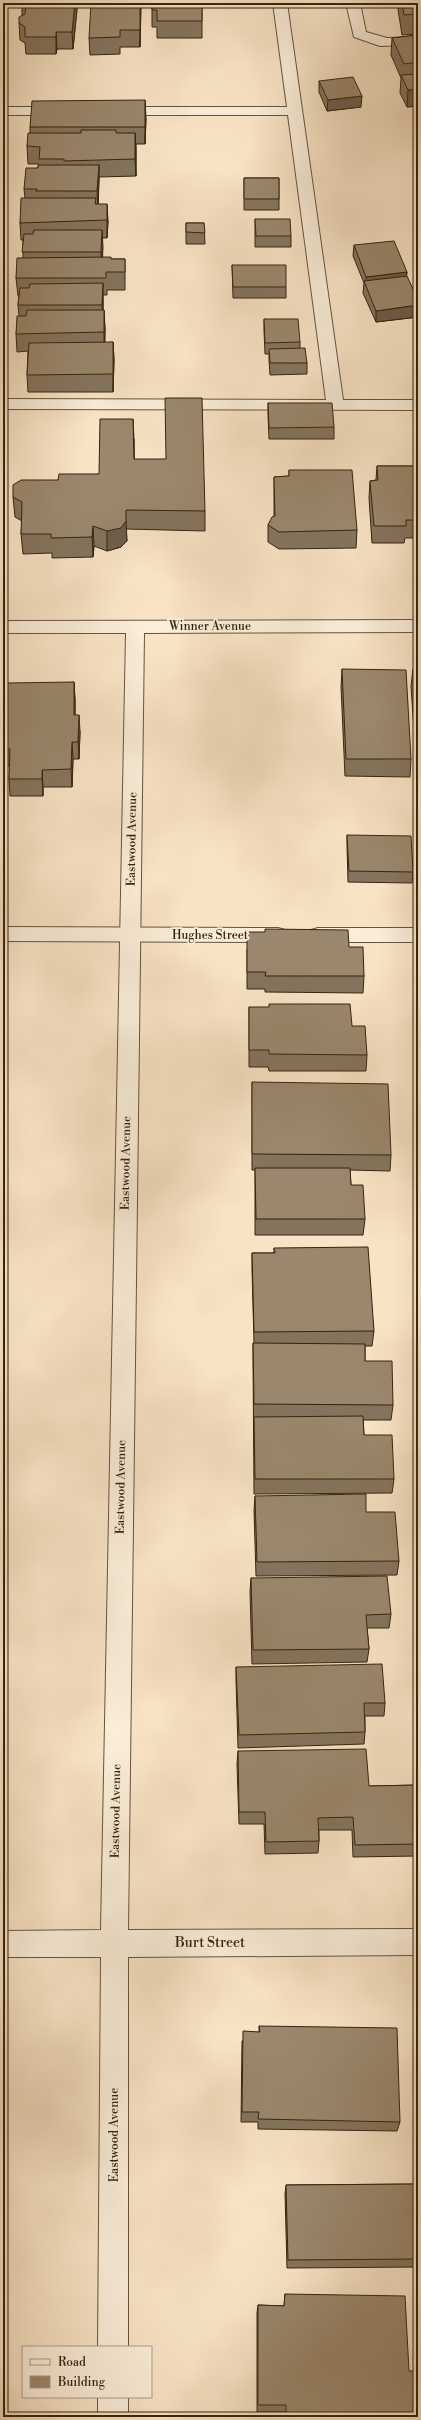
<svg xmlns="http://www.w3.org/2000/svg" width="421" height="2420" font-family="'Libre Bodoni',serif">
	<rect width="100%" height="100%" fill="#f8e3c5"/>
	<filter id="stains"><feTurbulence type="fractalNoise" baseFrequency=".005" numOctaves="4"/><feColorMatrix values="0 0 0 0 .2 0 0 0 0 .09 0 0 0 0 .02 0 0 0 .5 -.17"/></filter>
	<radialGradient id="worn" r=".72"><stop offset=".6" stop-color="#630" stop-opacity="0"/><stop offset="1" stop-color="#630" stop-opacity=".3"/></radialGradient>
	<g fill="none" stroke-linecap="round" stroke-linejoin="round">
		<defs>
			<path id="lane" d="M273,3h14l56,397h75v10l-415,-1v-10l323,1 -38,-285h-172l-7,-4 7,-4h171z
				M346,3h14l6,29 21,6 31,-1v8l-38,1 -26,-9z
				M3,107h57l7,4 -7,4h-57z
				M3,927l275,1 7,2 3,5 -3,5 -7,2 -275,-1z
				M318,928h100v14h-100l-7,-2 -3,-5 3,-5z"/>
			<path id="street" d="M418,620v12l-274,1 -16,1297 290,-1v26l-290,2v390h-30l3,-390h-98v-26l98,-1 25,-1297h-123v-12z
				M98,2397h30v20h-30z"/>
		</defs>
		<use href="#lane" stroke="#66543c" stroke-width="2"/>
		<use href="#street" stroke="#66543c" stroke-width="2"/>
		<use href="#lane" fill="#faedd9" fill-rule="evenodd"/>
		<use href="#street" fill="#faedd9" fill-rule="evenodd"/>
	</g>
	<path fill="#84745e" stroke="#35240e" d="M22,3h54l1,6 -4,40h-16l-1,5h-30l-1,-11 -5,-3 -1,-17 3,-8z
		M141,3l-1,44h-20v7l-30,1 -1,-17z
		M152,3h50v35h-45v-11h-5z
		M397,3h21v31l-16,1z
		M418,35v71l-11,1 -7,-14 1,-15 -10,-23 1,-17z
		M319,81l42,26 -34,4 -8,-19z
		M146,118l-1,26h-9v32l-37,1 -1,27 10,17 -1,17h-5v19l9,2h14v31h-18v5h-4v15l2,18v15l8,-1 1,18 -1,32h-85l-1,-17 1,-24 -11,1 -1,-18 3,-18 -1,-11 1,-9h-1l-2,-18 7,-20v-18h-2l-1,-17 5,-25 -1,-9 15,-24v-1h-11l-1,-18 3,-13v-6z
		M244,178h35v32h-35z
		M255,219l36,17v11h-36z
		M186,223h18l1,21h-19z
		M354,245l53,27 -1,4 12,24v17l-42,5 -13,-29 1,-10 -11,-27z
		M232,265l54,22v11h-53z
		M264,319l36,23v6l7,15v11l-37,1 -1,-15v-6h-4l-1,-23z
		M268,403l66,24v12h-65l-1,-24z
		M134,439v20l71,52v20l-79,-2 1,12 -6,6 -14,4 -13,-5 -1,11 -41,1v-5l-29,1 -2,-20 1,-13 -7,-4 -2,-20 45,-17 41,-6z
		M377,466h41v72h-13l-1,5h-32l-3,-45 1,-17 6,-1z
		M289,470l68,60 -1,18 -77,1 -11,-7v-17l6,-9v-39l15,-1z
		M342,669l69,90 -1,18 -65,-1 -4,-89z
		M413,669h5v105h-1l-6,-88z
		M74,682l1,18v15l5,17 -1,27h-6l-1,28h-29v9h-33l-1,-17 1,-13h-5l-1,-6h-1v-70z
		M347,835l66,37 -1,11 -64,-1 -1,-36z
		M349,947l15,29 -1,17 -98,-1v-3h-18v-40z
		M249,1007l103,19 15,29 -1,16h-97l-1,-4h-19z
		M252,1082l139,73 -1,16 -40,-1 1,15 14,34 -2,16h-108v-65h-3z
		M274,1248l100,83 -2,15h-7v15l28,44 -2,15h-28l1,15 30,44 -2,14 -138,1 -1,-136v-15h1l-2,-74v-16h22z
		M255,1496l111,16 33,49 -2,14 -141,1 -2,-66z
		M251,1578l140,36 -2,14h-22l2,21 -2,13 -115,2 -2,-72z
		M236,1667l149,36 -1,13h-19v16l-1,12 -126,4 -2,-68z
		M238,1751l131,35 49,-1v71l-65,1 -1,-27h-33v11l-1,12 -53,1 -1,-30h-25l-2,-60z
		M259,2026l141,96 -3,9 -139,-2v-7h-17l1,-81 17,-9z
		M418,2184v83l-131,1 -2,-74 1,-9z
		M285,2294l124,77 9,46h-133v-5h-28v-99l1,-8 26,1z"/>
	<path fill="#6c5e4c" stroke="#35240e" d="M75,3h1l1,6 -4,40 -1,-17z
		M140,3h1l-1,44z
		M56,32l1,17 -1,5z
		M418,89v17l-11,1 1,-17z
		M362,96l-1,11 -34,4 1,-11z
		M145,100l1,18 -1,26z
		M135,133l1,17v26l-1,-17z
		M99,165v17l-1,26 -1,-17z
		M107,204l1,17 -1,17z
		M102,230l1,17 -1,23 -1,-18z
		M407,272l-1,11 -40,3v-9z
		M103,283v39l-1,-17z
		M418,305v12l-42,5v-11z
		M104,310l1,18 -1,22z
		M113,342l1,18 -1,32z
		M133,419l1,20v40v-20z
		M126,521l1,20 -6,6 -14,4v-20z
		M93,526l1,20 -1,11 -1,-20z
		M74,682l1,18v32l-1,-17z
		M79,715l1,17 -1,27 -1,-17z
		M72,742l1,17 -1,28 -1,-18z
		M42,770l1,17v9l-1,-17z"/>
	<path fill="#9a876d" stroke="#35240e" d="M26,3h49l-3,29h-16v5h-31v-10l-6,-4v-6l6,-3z
		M91,3h49v27h-20v7l-31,1z
		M152,3h50v18h-45v-11h-5z
		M402,3h16v11l-14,1z
		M418,35v27l-14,2 -12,-26z
		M418,74v15l-10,1 -7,-15z
		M353,77l9,19 -34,4 -9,-19z
		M145,100v27h-115l2,-26z
		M81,130h35v3h19v26l-71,2v-2h-25l1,-12 -13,-1 1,-13h53z
		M38,165h61l-2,26h-61l1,-2h-13l2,-21h12z
		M244,178h35v21h-35z
		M21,198h75l-1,6h12v16l-87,3z
		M255,219h35l1,17h-35z
		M186,223h18l1,10 -19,-1z
		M34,230h68l-1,22h-79l2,-18h9z
		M394,241l13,31 -41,5 -12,-32z
		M111,257v2h14v13h-19v6h-90l1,-20z
		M232,265h54v22h-53z
		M407,276l11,24v5l-42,6 -12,-30z
		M103,283l-1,22h-84l2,-17h9l1,-4z
		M27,310h77v22l-88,2 1,-18h9z
		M264,319h34l2,23 -35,1z
		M113,342v32l-86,1 2,-32z
		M305,348l2,15h-37l-1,-14z
		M165,398h37l3,113 -79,-1v11l-5,7 -14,3 -14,-5 -1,11 -41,1v-4h-30l1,-32 -9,-5v-12l8,-5h37l1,-6h40l1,-55h33l1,40h32z
		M268,403h64l2,24 -65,1z
		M377,466h41v54h-12v6h-32l-4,-45 8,-1z
		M289,470h63l5,60 -78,2 -11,-7 4,-8 3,-1 -1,-39 15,-1z
		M342,669l64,1 5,89h-65z
		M413,669h5v80z
		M74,682v33h5l-1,27h-6l-1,27 -29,1v9h-33l1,-30h-7l1,-6h-1v-33h2v-3l-2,-1v-16l2,-2 1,-5z
		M347,835l64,1 2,36 -64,-1z
		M265,929l83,1 1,17h14l1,29h-99l1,-4h-19v-40h18z
		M269,1004h81l2,22h13l2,29 -98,-1v-4h-20v-43h20z
		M252,1082l136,2 3,71 -139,-1z
		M255,1168h95l1,17h12l2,34h-109z
		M368,1247l6,84 -120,1 -2,-79h23l-1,-5z
		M253,1343l112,1v17h27l1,44 -139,-1z
		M363,1416l1,19h28l2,44h-139l-1,-62z
		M366,1494v18h29l4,49 -142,1 -2,-66z
		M387,1576l4,38 -25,1 3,34 -116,1 -2,-72z
		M382,1664l3,39h-21l1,29 -126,3 -3,-68z
		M366,1749l3,37 49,-1v59l-63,1 -2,-28 -35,1 1,23 -53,1 -1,-30h-26l-1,-61z
		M259,2026l138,2 3,94 -142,-3 1,-7h-17l1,-81 17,1z
		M418,2184v75l-130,1 -2,-75z
		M285,2294l120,2 4,75h9v46h-132v-12h-28v-100l26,1z"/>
	<g text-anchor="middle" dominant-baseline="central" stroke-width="3.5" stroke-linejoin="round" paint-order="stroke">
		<g font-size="12" fill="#35240e" stroke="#faedd9">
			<text x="210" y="626">Winner Avenue</text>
			<text transform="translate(132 839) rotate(-89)">Eastwood Avenue</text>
			<text x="210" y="935">Hughes Street</text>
			<text transform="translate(126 1163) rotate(-89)">Eastwood Avenue</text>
			<text transform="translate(121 1487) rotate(-89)">Eastwood Avenue</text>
			<text transform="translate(116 1811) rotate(-89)">Eastwood Avenue</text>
			<text transform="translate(114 2135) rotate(-90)">Eastwood Avenue</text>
		</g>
		<g font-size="14" fill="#35240e" stroke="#faedd9">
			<text x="210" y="1943">Burt Street</text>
		</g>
	</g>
	<rect width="421" height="2420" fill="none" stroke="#f8e3c5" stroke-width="16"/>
	<rect x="4" y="4" width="413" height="2412" fill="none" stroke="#35240e" stroke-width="2"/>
	<rect x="8" y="8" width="405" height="2404" fill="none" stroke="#35240e"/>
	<rect x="22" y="2346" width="130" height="52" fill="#faedd9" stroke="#ab9d88"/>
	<rect x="30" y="2359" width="20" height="6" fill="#faedd9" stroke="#ab9d88"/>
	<text x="58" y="2366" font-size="12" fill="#35240e">Road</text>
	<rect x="30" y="2376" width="20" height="12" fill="#9a876d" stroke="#ab9d88"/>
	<text x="58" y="2386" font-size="12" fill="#35240e">Building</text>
	<rect width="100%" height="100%" filter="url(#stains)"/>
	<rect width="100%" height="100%" fill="url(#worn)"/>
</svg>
